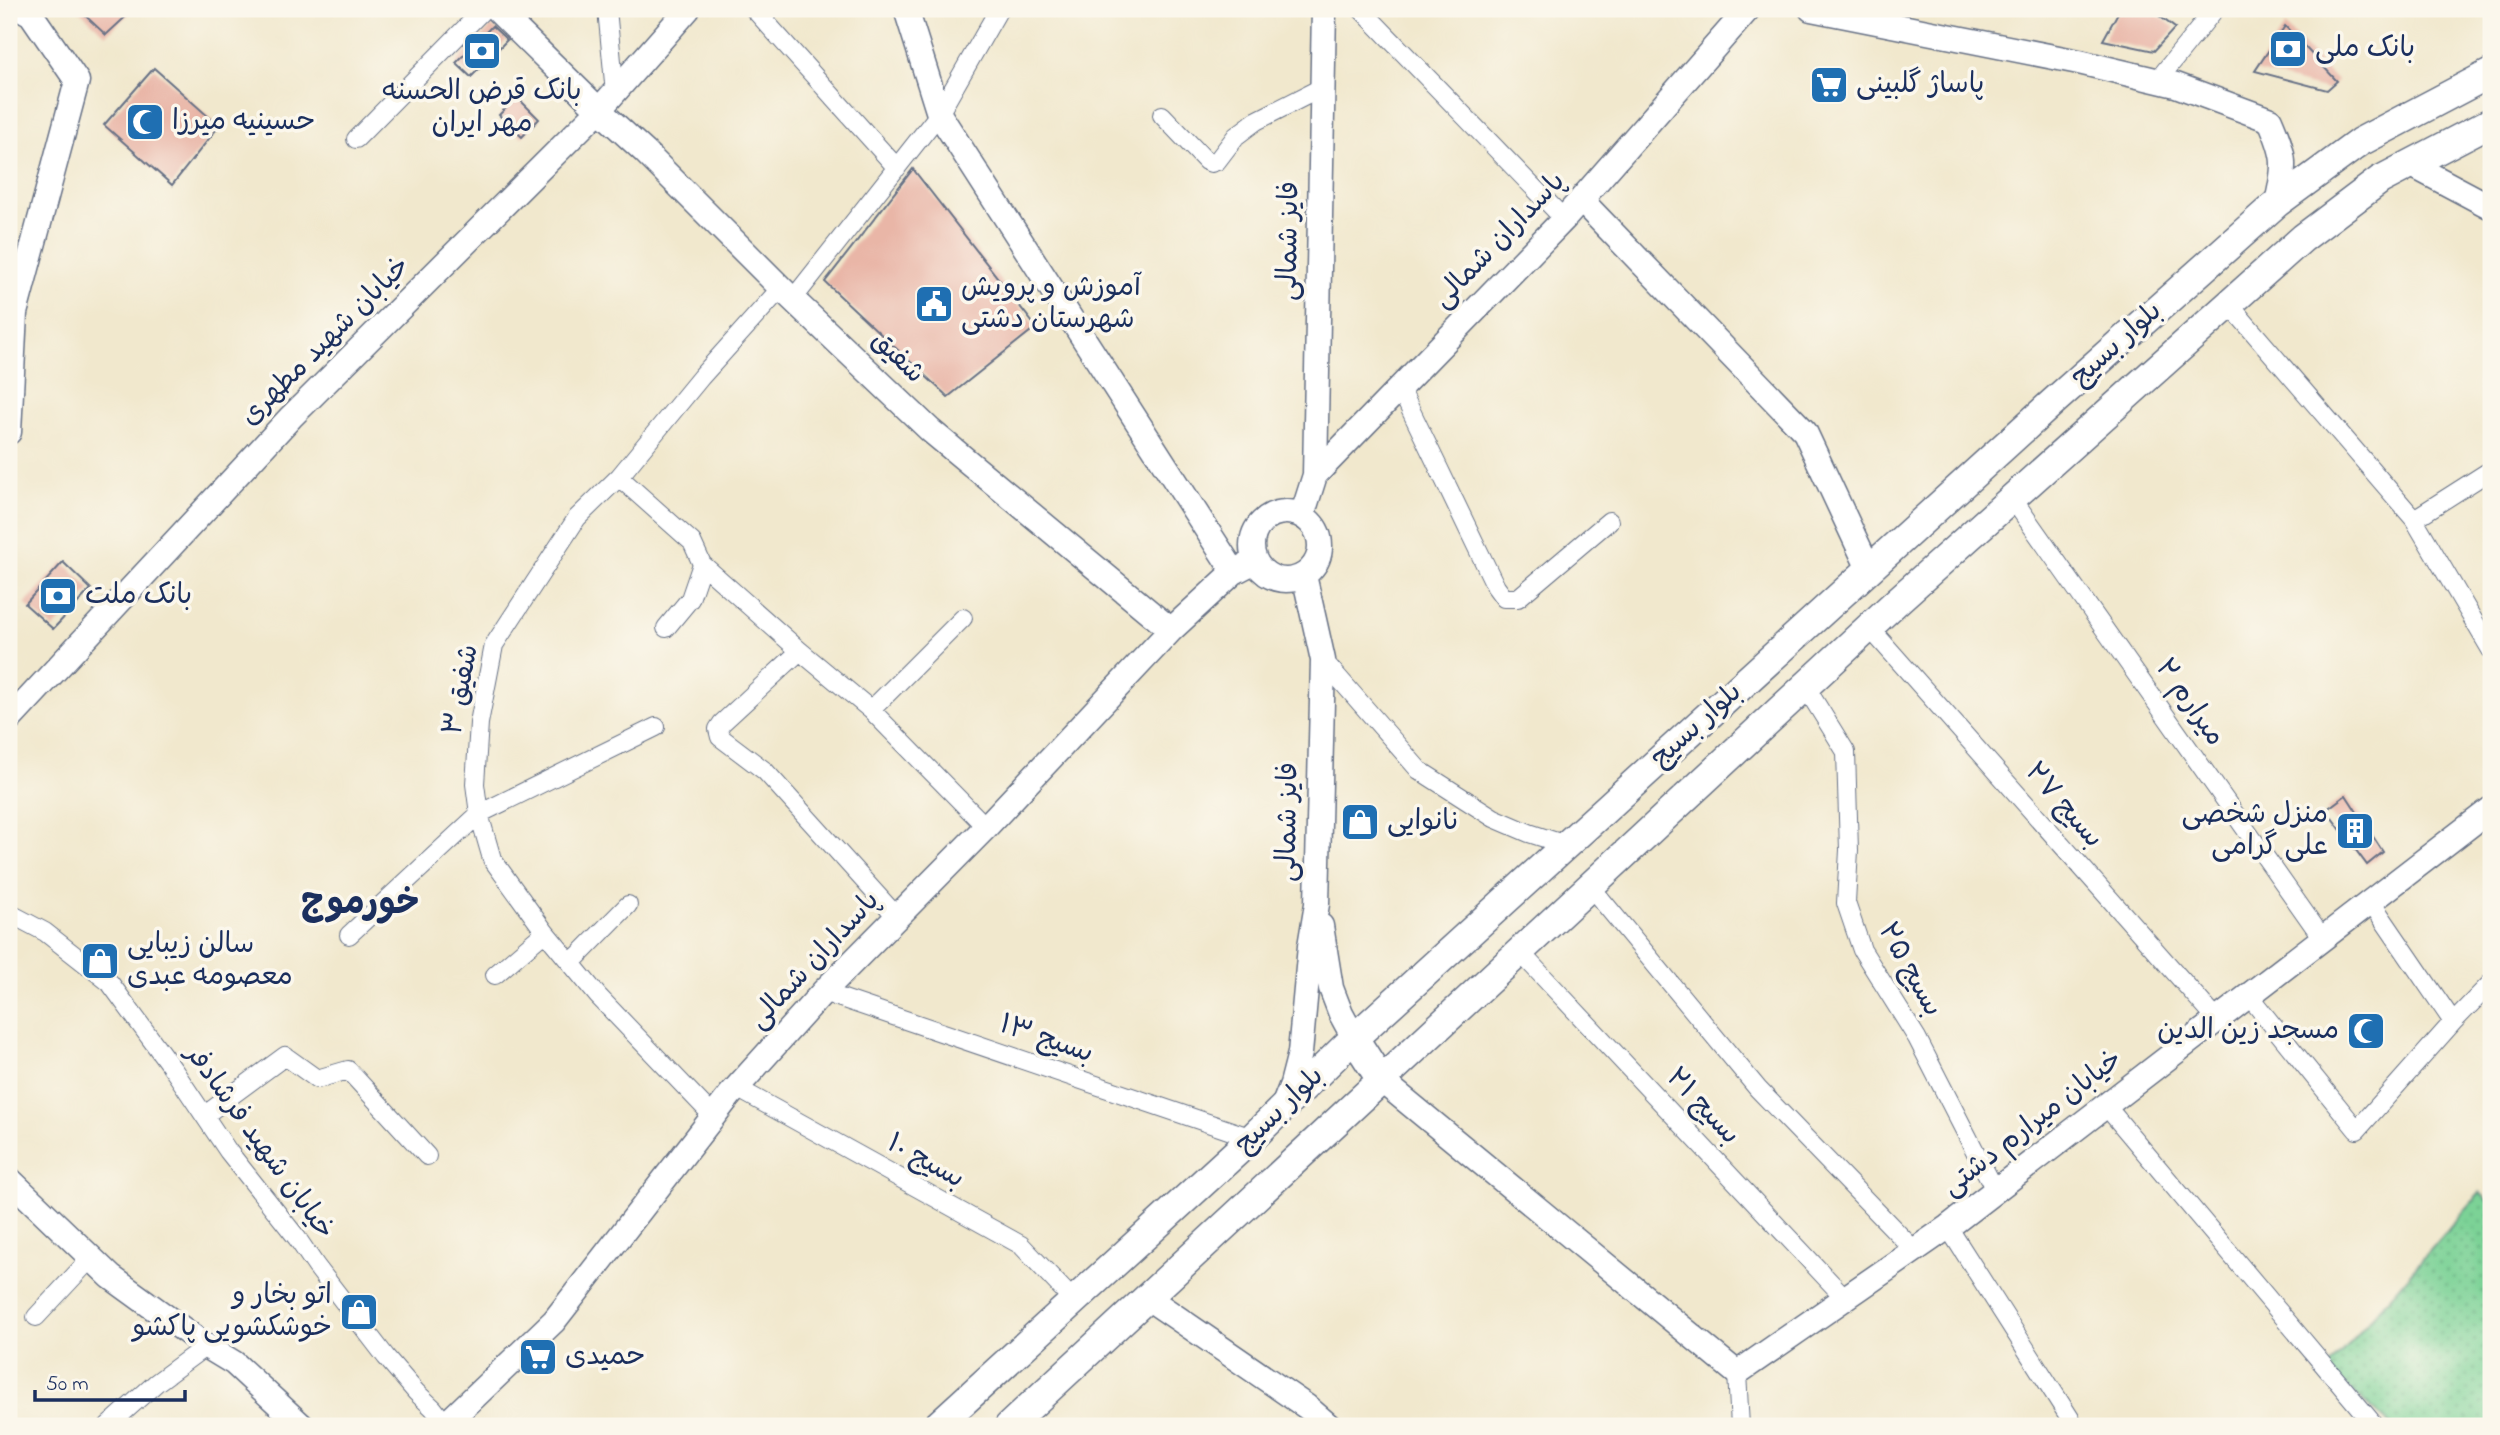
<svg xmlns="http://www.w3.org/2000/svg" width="2500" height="1435" font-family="'Indie Flower','Playpen Sans Arabic',sans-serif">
	<defs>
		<pattern id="grass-dots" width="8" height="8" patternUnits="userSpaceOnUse" patternTransform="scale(1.75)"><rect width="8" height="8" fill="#7bd296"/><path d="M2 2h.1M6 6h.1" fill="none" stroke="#64ab7e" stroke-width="1.8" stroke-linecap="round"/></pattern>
	</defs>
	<rect width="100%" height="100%" fill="#fbf7ec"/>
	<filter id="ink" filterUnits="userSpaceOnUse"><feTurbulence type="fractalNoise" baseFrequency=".0143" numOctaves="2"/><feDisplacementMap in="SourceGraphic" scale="14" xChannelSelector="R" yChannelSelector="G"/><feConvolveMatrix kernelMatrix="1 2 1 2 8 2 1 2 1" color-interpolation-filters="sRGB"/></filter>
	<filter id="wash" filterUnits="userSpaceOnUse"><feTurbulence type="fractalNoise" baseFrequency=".00686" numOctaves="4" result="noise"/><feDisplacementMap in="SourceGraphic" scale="28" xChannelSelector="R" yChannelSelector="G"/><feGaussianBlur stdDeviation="1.57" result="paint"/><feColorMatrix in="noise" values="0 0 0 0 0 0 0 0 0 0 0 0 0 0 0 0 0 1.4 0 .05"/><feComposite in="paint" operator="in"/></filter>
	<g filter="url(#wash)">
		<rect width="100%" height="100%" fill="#f1e8cd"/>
		<path fill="url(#grass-dots)" stroke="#4b807a" stroke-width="2" d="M2480,1193l11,10v223h-99l-65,-57z"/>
		<g id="blocks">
			<path fill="#e9b6a7" d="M78,9h56l-28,26z
				M2120,9h30l25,19 -21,23 -51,-11z
				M492,26l15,14 -36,37 -15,-14z
				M2285,26l52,55 -10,9 -72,-19z
				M154,68l65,58 -47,59 -68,-60z
				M517,97l22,22 -17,18 -23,-22z
				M913,169l123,158 -88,70 -123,-115z
				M63,562l28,27 -38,40 -28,-25z
				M2346,795l37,57 -16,13 -41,-55z"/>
		</g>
	</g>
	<g filter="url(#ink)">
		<use href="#blocks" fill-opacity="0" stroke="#667085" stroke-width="2"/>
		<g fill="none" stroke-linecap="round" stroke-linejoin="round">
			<defs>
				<path id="street" d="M607,9l8,84
					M754,9l143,159
					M1361,9l203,210
					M2157,81l58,-72
					M1162,115l44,46 5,2 6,-2 19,-25 20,-15 67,-34
					M356,139l128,-130
					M793,299l146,-185 60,-105
					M2229,304l185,215 77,131
					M1400,388l96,199 8,11h14l91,-77
					M619,477l73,65 10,22 98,87 71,59 115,117
					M2012,498l311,441
					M2414,519l77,-49
					M1869,627l348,393
					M666,628l24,-29 12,-35
					M800,651l-78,72 -4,6 2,8 45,34 132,146
					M1323,660l96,110 75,48 35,15 37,12
					M1805,686l41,66 3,98 -3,53 16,47 55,88 78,152
					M871,710l92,-92
					M1590,886l168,203 156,161
					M9,913l36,19 65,51 65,89 53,79 69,87 19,28 70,91 30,35 17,16 14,18
					M349,935l130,-121 177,-87
					M1520,952l325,346
					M571,963l57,-58
					M495,975l50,-43
					M823,992l429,146
					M2249,996l108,134 96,-108 -82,-120
					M2453,1022l38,-39
					M737,1088l284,157 53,56
					M2106,1106l269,320
					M205,1115l80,-59 32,23 31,-9 79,86
					M714,1117l-116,-121 -53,-64 -53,-73 -13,-45 -4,-30 4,-61 15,-78 83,-127 42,-41 82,-100 80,-89
					M1948,1227l127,199
					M36,1317l55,-59
					M1737,1373l3,53
					M108,1426l48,-43 50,-37"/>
				<path id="secondary" d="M496,9l103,101 46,42 141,141 145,138 240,199
					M906,9l33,105 295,458
					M1811,9l268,53 97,23 94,35c16,37 16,44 7,83
					M2410,164l81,43
					M1581,200l224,232 64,137
					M9,432l6,-119 62,-232 -46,-67 -9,-5
					M1315,475l9,-466
					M1252 546a34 34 0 1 1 68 0a34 34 0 1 1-68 0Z
					M1302,516l13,-41 249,-256 184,-210
					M9,720l282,-303 308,-307 89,-101
					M1321,926l10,62 10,26 13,24
					M1381,1080l356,293 211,-146 543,-418
					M1283,1107l9,-23 8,-31 10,-107 7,-42 6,-244 -19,-85
					M9,1179l102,98 95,69 28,17 68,63
					M1148,1298l159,109 22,19
					M444,1426l110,-105 176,-226 93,-103 163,-165 185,-197 63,-58 21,-11"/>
				<path id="primary" d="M1354,1038l27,42
					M937,1426l315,-288 102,-100 698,-635 225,-200 83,-61 131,-69
					M1009,1426l885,-822 409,-366 77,-58 111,-58"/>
			</defs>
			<use href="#street" stroke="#667085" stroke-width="20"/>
			<use href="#secondary" stroke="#667085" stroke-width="27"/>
			<use href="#primary" stroke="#667085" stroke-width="31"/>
			<use href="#street" stroke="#fff" stroke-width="18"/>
			<use href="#secondary" stroke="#fff" stroke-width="24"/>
			<use href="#primary" stroke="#fff" stroke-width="28"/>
		</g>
	</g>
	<defs>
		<symbol id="bank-square" viewBox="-11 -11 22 22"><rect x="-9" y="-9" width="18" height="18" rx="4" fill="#1f6fb2" stroke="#fbf7ec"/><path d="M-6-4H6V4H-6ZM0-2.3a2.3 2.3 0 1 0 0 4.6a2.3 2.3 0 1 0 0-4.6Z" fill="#fff"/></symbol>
		<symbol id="supermarket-square" viewBox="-11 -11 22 22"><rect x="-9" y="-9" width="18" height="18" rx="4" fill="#1f6fb2" stroke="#fbf7ec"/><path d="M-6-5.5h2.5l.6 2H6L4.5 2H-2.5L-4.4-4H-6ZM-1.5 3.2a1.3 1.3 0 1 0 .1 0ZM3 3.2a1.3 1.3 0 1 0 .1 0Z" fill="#fff"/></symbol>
		<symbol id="mosque-square" viewBox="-11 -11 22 22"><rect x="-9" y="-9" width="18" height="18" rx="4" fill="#1f6fb2" stroke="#fbf7ec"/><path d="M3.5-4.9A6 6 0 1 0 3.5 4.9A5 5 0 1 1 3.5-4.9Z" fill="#fff"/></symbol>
		<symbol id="civic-square" viewBox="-11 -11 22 22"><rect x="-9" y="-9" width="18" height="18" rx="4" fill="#1f6fb2" stroke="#fbf7ec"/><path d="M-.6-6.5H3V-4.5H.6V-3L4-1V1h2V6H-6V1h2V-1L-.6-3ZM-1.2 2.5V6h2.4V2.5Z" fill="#fff"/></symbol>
		<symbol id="shop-square" viewBox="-11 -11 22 22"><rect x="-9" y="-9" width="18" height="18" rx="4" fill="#1f6fb2" stroke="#fbf7ec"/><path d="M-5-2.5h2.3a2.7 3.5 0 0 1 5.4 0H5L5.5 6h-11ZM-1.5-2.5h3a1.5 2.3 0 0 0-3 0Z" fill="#fff"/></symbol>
		<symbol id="building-square" viewBox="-11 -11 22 22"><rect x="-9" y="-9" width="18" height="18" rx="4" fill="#1f6fb2" stroke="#fbf7ec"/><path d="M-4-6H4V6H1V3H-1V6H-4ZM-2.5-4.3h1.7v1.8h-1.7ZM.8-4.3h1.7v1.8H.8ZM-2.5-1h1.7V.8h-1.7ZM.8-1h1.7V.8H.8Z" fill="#fff"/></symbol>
	</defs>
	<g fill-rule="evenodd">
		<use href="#bank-square" x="2266" y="27" width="44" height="44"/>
		<use href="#bank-square" x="460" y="29" width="44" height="44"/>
		<use href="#supermarket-square" x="1807" y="63" width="44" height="44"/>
		<use href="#mosque-square" x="123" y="100" width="44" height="44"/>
		<use href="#civic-square" x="912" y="282" width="44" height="44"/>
		<use href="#bank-square" x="36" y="574" width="44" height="44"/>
		<use href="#shop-square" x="1338" y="800" width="44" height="44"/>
		<use href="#building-square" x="2333" y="809" width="44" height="44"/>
		<use href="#shop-square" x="78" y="939" width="44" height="44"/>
		<use href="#mosque-square" x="2344" y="1009" width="44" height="44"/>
		<use href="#shop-square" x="337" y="1290" width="44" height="44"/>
		<use href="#supermarket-square" x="516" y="1335" width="44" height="44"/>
	</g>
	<g text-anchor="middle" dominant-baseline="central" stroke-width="7" stroke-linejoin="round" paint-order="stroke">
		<g font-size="28" fill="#1b2f5e" stroke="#fbf7ec" text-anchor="start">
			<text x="2315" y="49">بانک ملی</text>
			<text x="1856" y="85">پاساژ گلبینی</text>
			<text x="482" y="92" text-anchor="middle">بانک قرض الحسنه<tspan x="482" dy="32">مهر ایران</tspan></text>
			<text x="172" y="122">حسینیه میرزا</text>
			<text x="961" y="288">آموزش و پرویش<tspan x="961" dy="32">شهرستان دشتی</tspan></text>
			<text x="85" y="596">بانک ملت</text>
			<text x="2328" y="815" text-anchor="end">منزل شخصی<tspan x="2328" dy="32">علی گرامی</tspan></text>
			<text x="1387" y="822">نانوایی</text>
			<text x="127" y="945">سالن زیبایی<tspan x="127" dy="32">معصومه عبدی</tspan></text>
			<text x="2339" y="1031" text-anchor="end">مسجد زین الدین</text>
			<text x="332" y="1296" text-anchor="end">اتو بخار و<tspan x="332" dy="32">خوشکشویی پاکشو</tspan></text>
			<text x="565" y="1357">حمیدی</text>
		</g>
		<g font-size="28" fill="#1b2f5e" stroke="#fbf7ec">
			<text transform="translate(1290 241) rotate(-89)">فایز شمالی</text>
			<text transform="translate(1500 241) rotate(-46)">پاسداران شمالی</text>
			<text transform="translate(326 342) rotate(-45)">خیابان شهید مطهری</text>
			<text transform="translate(2117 345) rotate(-42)">بلوار بسیج</text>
			<text transform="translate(897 358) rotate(44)">شفیق</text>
			<text transform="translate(462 690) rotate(-79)">شفیق ۳</text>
			<text transform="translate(2189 703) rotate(55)">میرارم ۲</text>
			<text transform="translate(1697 726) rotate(-42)">بلوار بسیج</text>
			<text transform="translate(2063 806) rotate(49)">بسیج ۲۷</text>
			<text transform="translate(1289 822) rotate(-89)">فایز شمالی</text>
			<text transform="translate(815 961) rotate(-47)">پاسداران شمالی</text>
			<text transform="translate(1909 970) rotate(61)">بسیج ۲۵</text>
			<text transform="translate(1046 1040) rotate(19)">بسیج ۱۳</text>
			<text transform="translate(1702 1107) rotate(47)">بسیج ۲۱</text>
			<text transform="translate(1280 1111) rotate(-44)">بلوار بسیج</text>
			<text transform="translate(2033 1124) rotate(-38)">خیابان میرارم دشتی</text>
			<text transform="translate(259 1143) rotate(54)">خیابان شهید فرشادفر</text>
			<text transform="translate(925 1162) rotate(29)">بسیج ۱۰</text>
		</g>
		<g font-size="35" font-weight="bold" fill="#1b2f5e" stroke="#fbf7ec">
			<text x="360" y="904">خورموج</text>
		</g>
	</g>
	<rect width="2500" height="1435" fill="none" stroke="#fbf7ec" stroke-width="35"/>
	<path d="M35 1390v10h150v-10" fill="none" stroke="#1b2f5e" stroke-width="3.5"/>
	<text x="46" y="1390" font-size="21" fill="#1b2f5e" stroke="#fbf7ec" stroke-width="5" paint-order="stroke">50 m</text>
</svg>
